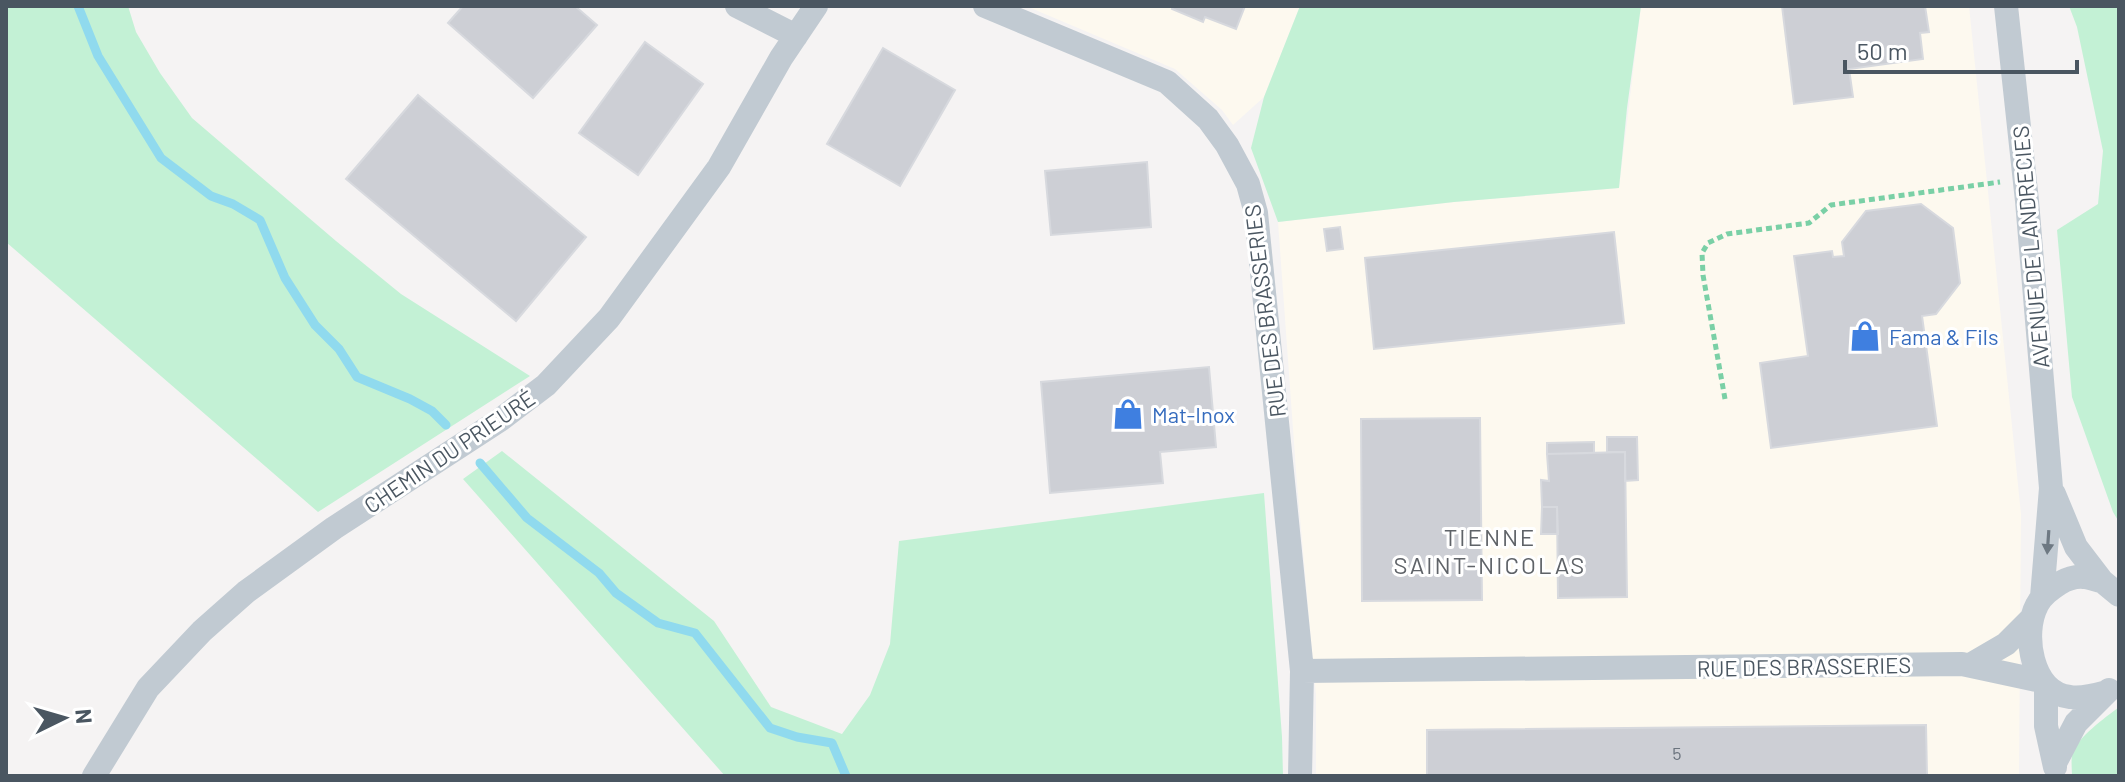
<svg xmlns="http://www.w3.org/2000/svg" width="2125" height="782" font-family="Barlow,sans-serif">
	<rect width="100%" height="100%" fill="#f5f3f3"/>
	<path fill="#fdf9ef" d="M1026,6h274l-36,91 -31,28 -11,-15 -47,-41z
		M1641,6h328l52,508 -2,262h-703v-81l-19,-211 -19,-262 176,-20 165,-14z"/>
	<path fill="#c3f1d5" d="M6,6h122l8,26 24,41 32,45 144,123 65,53 129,82 -212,136 -312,-270z
		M1300,6h341l-14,102 -8,80 -165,14 -176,20 -27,-74 13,-51z
		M2069,6h50v516l-6,-10 -41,-115 -15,-167 41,-26 5,-53 -26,-124z
		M502,451l212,170 57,86 71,27 28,-39 20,-51 9,-103 365,-48 18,244 1,39h-558l-262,-297z
		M2119,707v69h-47c0,-6 -1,-15 0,-21 5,-18 33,-37 47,-48z"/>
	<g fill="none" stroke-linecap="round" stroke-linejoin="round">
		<path stroke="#90daee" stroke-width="9" d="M78,6l20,50 63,102 50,38 22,8 27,16 25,58 30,47 24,24 18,28 53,22 22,12 14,14
			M480,463l47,55 72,55 17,20 42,30 37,10 75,95 27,9 35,6 14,33"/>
	</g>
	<path fill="#cdcfd5" stroke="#d7d9de" stroke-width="2" d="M463,6h112l22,19 -64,73 -85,-75z
		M1173,6h72l-9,23 -31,-12 -2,5 -31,-13z
		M1782,6h143l4,26 -9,1 3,26 -74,10 4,28 -59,7z
		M645,42l58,42 -65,91 -59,-42z
		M883,48l72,42 -55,96 -73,-42z
		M418,95l168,142 -70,84 -170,-142z
		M1147,162l4,65 -100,8 -6,-64z
		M1921,204l32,24 7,55 -24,31 -14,2 15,110 -166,22 -11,-85 48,-7 -14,-100 38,-5 1,6 11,-1 -2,-14 24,-31z
		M1340,227l3,22 -16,2 -3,-22z
		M1614,232l10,91 -250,26 -9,-91z
		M1209,367l7,80 -56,5 3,31 -113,10 -9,-111z
		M1480,418l2,182 -120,1 -1,-182z
		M1607,437h30l1,43 -13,1v-29h-18z
		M1594,442v11l-47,1v-11z
		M1625,452l2,145 -69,1 -1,-91h-15l-1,-27 8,1 -2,-27z
		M1542,507h15l1,27h-17z
		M1926,725l1,51h-500v-46z"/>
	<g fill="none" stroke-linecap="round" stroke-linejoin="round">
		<path stroke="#7ad0a6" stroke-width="5" stroke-dasharray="6 4" stroke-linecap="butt" d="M1725,399l-22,-124 -1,-22 6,-10 19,-9 82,-11 22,-18 169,-23"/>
		<path stroke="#c1cad2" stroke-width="24" d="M737,6l59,30
			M985,6l182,76 41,37 19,26 21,39 8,29 46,458 -2,105
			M2006,6l21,195 24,287 -9,109
			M2054,494l22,53 26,34 17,14
			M2102,581c-6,-1 -13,-4 -18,-4 -9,-1 -17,2 -24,6 -9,6 -18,12 -23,22 -15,28 -6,88 33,92 12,2 26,-2 37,-5
			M1970,665l36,-21 26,-26
			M1302,671l660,-7 79,17
			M2046,686v40l9,41
			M2055,763l21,-40 33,-33
			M94,776l54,-88 54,-57 44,-39 88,-64 166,-108 46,-35 63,-67 110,-151 62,-109 35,-52"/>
	</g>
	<defs><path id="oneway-solid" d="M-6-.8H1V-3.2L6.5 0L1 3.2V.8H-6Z" transform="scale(2)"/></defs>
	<use fill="#6e7983" href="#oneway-solid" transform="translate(2048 542) rotate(94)"/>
	<defs>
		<symbol id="shop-bare" viewBox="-9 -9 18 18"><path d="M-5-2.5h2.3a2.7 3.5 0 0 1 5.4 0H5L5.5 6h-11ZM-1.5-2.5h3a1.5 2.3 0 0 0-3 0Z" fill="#3f7fe0" stroke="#fff" stroke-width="2.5" paint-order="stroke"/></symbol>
	</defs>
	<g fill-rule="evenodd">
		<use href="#shop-bare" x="1843" y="314" width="44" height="44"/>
		<use href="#shop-bare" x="1106" y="392" width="44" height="44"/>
	</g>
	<g text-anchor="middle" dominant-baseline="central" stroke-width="6" stroke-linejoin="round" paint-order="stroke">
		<g font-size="18" fill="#6b747e">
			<text x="1677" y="753">5</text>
		</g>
		<g font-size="22" fill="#4a5661" stroke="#fff">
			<text transform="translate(2030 247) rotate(-95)">AVENUE DE LANDRECIES</text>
			<text transform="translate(1264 311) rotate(-97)">RUE DES BRASSERIES</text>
			<text transform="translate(449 451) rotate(-34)">CHEMIN DU PRIEURÉ</text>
			<text transform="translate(1804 666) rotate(-1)">RUE DES BRASSERIES</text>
		</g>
		<g font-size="22" fill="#366cbe" stroke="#fff" text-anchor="start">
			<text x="1889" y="336">Fama &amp; Fils</text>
			<text x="1152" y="414">Mat-Inox</text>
		</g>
		<g font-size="24" letter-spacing="2" fill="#5f6368" stroke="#fff">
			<text x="1490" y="536">TIENNE<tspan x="1490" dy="28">SAINT-NICOLAS</tspan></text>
		</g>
	</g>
	<rect width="2125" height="782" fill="none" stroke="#4a5661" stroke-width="16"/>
	<g transform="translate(64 718) rotate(85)" stroke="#ffffff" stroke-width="6" paint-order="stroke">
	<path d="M0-6L14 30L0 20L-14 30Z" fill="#4a5661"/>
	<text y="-12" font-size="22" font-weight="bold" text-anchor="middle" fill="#4a5661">N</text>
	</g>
	<path d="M1845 60v12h232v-12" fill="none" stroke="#4a5661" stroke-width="4"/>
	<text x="1857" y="60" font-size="24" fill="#4a5661" stroke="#ffffff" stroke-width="6" paint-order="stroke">50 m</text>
</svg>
